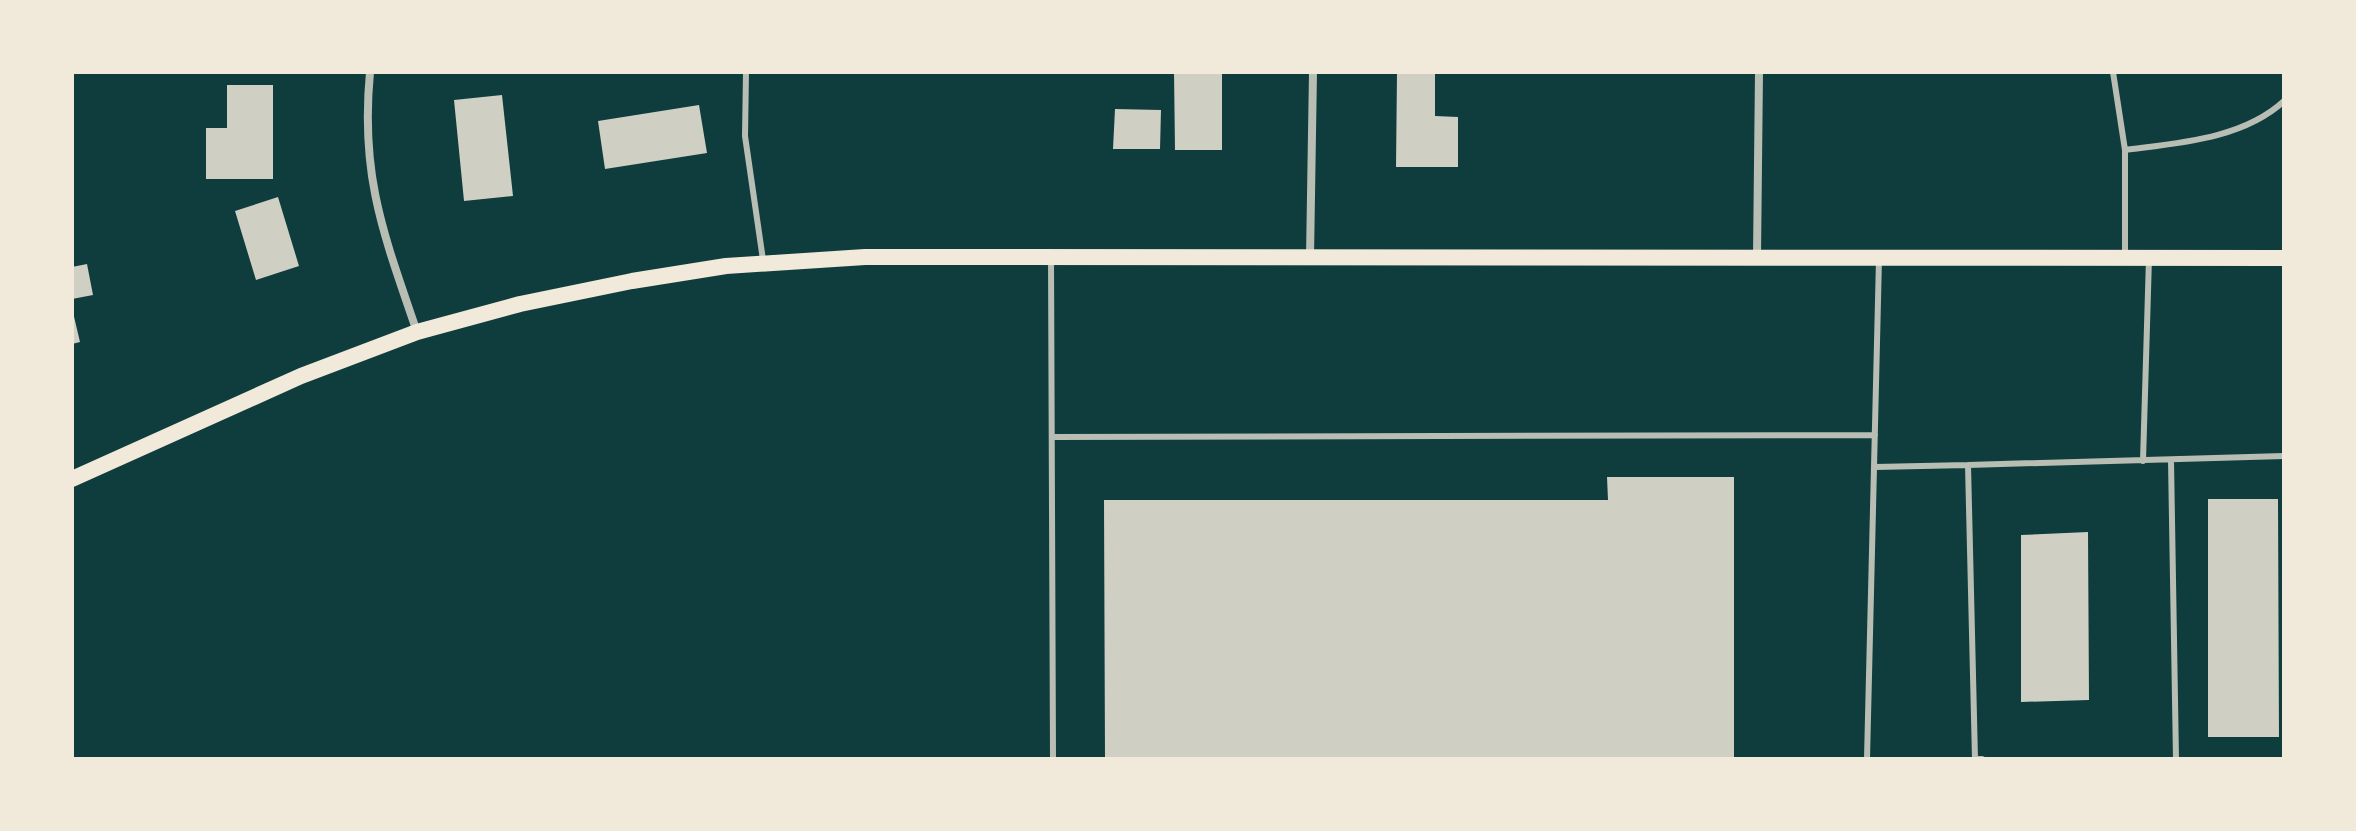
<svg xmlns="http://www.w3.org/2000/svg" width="2356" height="831" font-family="'Fira Sans Condensed',sans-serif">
	<rect width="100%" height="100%" fill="#0f3d3e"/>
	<path fill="#cfcfc3" d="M1174,72h48v78h-47z
		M1397,72h38v44l23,1v50h-62z
		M227,85h46v94h-67v-51h21z
		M502,95l11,101 -49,5 -10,-101z
		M699,105l8,48 -102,16 -7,-48z
		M1115,109l46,1 -1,39h-47z
		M278,197l21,69 -43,14 -21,-69z
		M87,264l6,31 -21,4v-32z
		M72,308l8,34 -8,2z
		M1607,477h127v282h-629l-1,-259h504z
		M2208,499h70l1,238h-71z
		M2088,532l1,168 -68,2v-167z"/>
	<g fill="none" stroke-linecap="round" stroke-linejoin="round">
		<path stroke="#b8beb3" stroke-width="6" d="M746,72l-1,64 18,124
			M2113,72l12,78
			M2125,255v-105c53,-7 118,-11 159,-49
			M1051,257l2,502
			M1052,437l823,-2
			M2171,460l5,299
			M2143,461l6,-203
			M1875,467l93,-2
			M1867,759l12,-500
			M1982,759h-7l-7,-294 316,-9"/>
		<path stroke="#b8beb3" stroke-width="8" d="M370,72c-10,105 14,163 47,260
			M1310,257l3,-185
			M1757,257l2,-185"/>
		<path stroke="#f1e9da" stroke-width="16" d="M72,479l229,-103 116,-44 103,-28 112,-23 94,-15 139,-9 1419,1"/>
	</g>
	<rect width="2356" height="831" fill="none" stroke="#f1e9da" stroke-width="148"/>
</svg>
